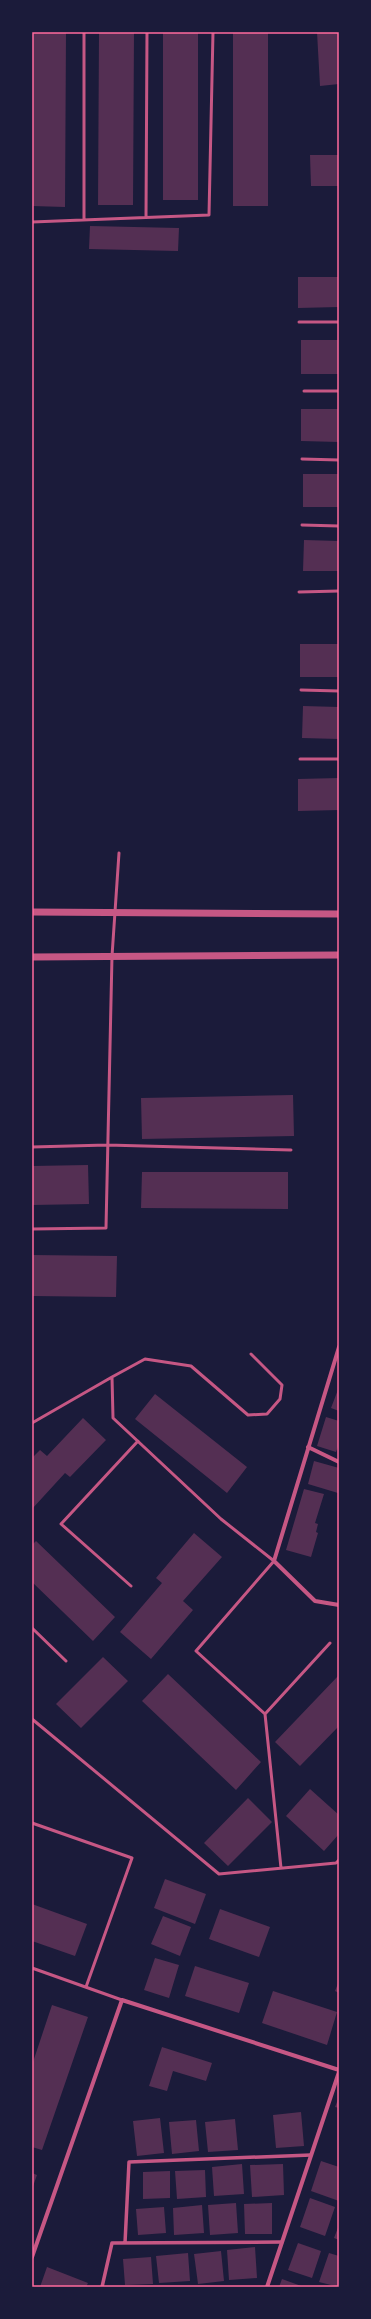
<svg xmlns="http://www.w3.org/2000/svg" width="371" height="2319" font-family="Karla,sans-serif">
	<rect width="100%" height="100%" fill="#1b1b3a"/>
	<path fill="#542f53" d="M32,32h34l-1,175 -33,-1z
		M99,32h35l-1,173h-35z
		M163,32h35v168h-35z
		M233,32h35v174h-35z
		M317,32h22v52l-19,2z
		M310,155h29v31h-28z
		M90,226l89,2 -1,23 -89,-2z
		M298,277h41v30l-41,1z
		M301,340h38v34h-38z
		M301,409h38v33l-38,-1z
		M303,474h36v33h-36z
		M304,540l35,1v30h-36z
		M300,644h39v33h-39z
		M303,706l36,1v32l-37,-1z
		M339,778v32l-41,1v-32z
		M293,1095l1,41 -152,3 -1,-41z
		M88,1165l1,39 -57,1v-39z
		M142,1172h146v37l-147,-1z
		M32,1255l85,1 -1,41 -84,-1z
		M339,1387v24l-8,-3z
		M155,1394l92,73 -20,26 -92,-74z
		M326,1417l13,4v23l-3,8 -19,-6z
		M83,1418l23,22 -36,37 -5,-4 -33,36v-51l8,-8 7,6z
		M314,1461l25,7 -1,25 -30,-9z
		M304,1489l20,5 -9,29 3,1 -2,8 2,1 -7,24 -25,-7z
		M194,1533l28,24 -39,44 10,9 -42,49 -31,-27 42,-49 -6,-5z
		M36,1541l79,76 -22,24 -61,-59v-37z
		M103,1657l25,24 -47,47 -25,-24z
		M168,1674l93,88 -25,28 -94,-89z
		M339,1675v51l-39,40 -25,-24z
		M310,1789l29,26v19l-15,17 -38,-35z
		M248,1798l24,24 -44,44 -24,-23z
		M165,1879l41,15 -11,30 -41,-16z
		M32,1904l55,20 -12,32 -43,-15z
		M220,1909l50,18 -11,30 -50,-18z
		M163,1916l28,11 -11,29 -29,-12z
		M155,1958l24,7 -10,33 -25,-8z
		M195,1966l54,17 -10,30 -54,-17z
		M339,1981v12l-4,-2z
		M273,1991l64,21 -10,33 -65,-22z
		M52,2005l36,12 -46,133 -10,-3v-82z
		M162,2047l50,16 -6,18 -33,-10 -6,20 -18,-5z
		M339,2097v11l-4,-1z
		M301,2112l3,34 -28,2 -3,-33z
		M160,2118l4,35 -27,3 -4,-35z
		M235,2119l3,31 -30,2 -3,-30z
		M196,2120l3,31 -27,3 -3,-32z
		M321,2161l18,6v34l-28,-10z
		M242,2164l2,30 -30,2 -2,-29z
		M283,2164l1,31 -32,2 -2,-32z
		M205,2170l1,27 -29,2 -2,-28z
		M170,2171v27l-27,1v-27z
		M32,2173l5,2 -5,14z
		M310,2198l25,9 -10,29 -25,-9z
		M236,2203l2,30 -28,2 -2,-30z
		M272,2203v31h-27l-1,-30z
		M202,2205l2,28 -30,2 -1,-27z
		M164,2207l2,26 -28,2 -2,-26z
		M339,2225v15l-5,-2z
		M298,2243l23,8 -9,27 -24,-8z
		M255,2247l2,31 -28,2 -2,-30z
		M221,2251l3,30 -26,3 -4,-30z
		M188,2253l2,28 -31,2 -3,-27z
		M329,2253l10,3v31l-20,-5z
		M151,2257l2,27 -28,1 -2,-26z
		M47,2267l41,16 -2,4h-46z
		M282,2279l22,8h-25z"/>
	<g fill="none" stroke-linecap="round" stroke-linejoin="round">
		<path stroke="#c65784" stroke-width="3" d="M146,217l1,-185
			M84,220v-188
			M32,222l177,-7 4,-183
			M299,322h40
			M304,391h35
			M302,459l37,1
			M302,525l37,1
			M299,592l40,-1
			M301,690l38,1
			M300,759h39
			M32,1147l75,-2 184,5
			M32,1229l74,-1 6,-272 7,-103
			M112,1377l33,-18 46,7 57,49 19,-1 13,-15 2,-14 -31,-31
			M32,1423l80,-46 1,41 108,101 53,42 -78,90 69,63 16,154
			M131,1586l-70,-62 77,-83
			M32,1628l34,33
			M265,1714l65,-71
			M32,1719l187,155 117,-11 3,-3
			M32,1823l100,35 -46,129
			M32,1968l90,32"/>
		<path stroke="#c65784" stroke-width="3.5" d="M125,2243l4,-81 182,-7
			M102,2287l10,-44 170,-1"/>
		<path stroke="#c65784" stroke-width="4" d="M339,1347l-65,214 41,40 24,4
			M308,1447l31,15
			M32,2257l90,-257 217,70
			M267,2287l72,-215"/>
		<path stroke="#c65784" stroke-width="7" d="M32,912l307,2
			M32,957l307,-2"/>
	</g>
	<rect width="371" height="2319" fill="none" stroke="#1b1b3a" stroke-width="66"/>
	<rect x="33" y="33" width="305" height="2253" fill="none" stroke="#ff6b9d" stroke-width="1.5"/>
</svg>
